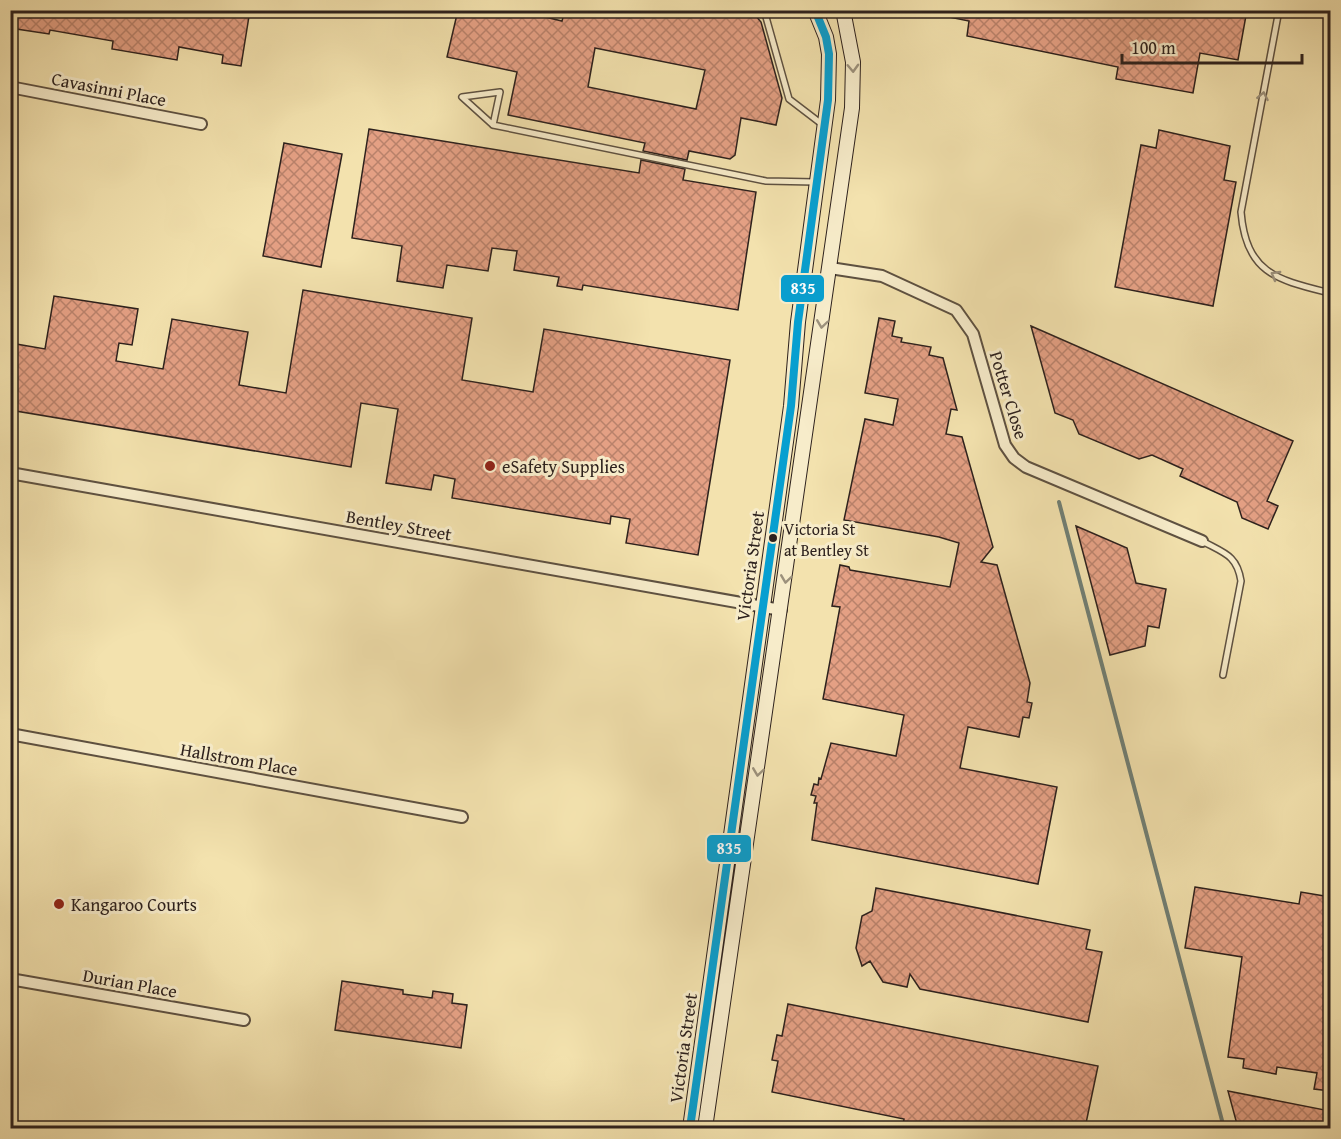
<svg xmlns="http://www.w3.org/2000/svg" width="1341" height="1139" font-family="'Gentium Book Plus',serif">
	<defs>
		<pattern id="building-cross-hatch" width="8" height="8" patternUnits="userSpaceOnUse" patternTransform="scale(1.5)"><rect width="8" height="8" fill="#e4a084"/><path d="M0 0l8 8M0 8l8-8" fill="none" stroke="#b9826b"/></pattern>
	</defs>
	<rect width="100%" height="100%" fill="#f3e2ae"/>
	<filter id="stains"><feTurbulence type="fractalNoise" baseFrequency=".00333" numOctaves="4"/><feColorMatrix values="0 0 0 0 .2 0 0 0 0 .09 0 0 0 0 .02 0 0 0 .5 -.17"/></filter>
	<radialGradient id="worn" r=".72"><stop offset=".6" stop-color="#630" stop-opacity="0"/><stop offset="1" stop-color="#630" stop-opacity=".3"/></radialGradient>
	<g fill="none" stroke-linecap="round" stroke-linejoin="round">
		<path stroke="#707f75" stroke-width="4" d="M1059,502l165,626"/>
	</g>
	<path fill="url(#building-cross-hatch)" stroke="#2d211d" stroke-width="1.5" fill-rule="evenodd" d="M10,10h240l-9,56 -19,-3 1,-8 -44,-8 -2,13 -65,-11 1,-8 -63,-11 -1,4 -39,-6z
		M458,10h58l46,11 3,-11 37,7 1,-7h153l-1,5 6,7 21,76 -6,27 -35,-7 -6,37 -5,4 -41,-8 -2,9 -44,-9 2,-8 -137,-28 9,-43 -70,-15zM595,48l110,22 -9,39 -108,-22z
		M939,10h308l-9,50 -38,-7 -7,40 -77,-14 2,-12 -151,-31 2,-15 -30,-6z
		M369,129l270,44 2,-13 44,9 -2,11 73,12 -18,118 -155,-25 -1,5 -25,-4 2,-9 -45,-7 3,-19 -25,-3 -4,23 -41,-6 -4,23 -46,-7 5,-35 -50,-8z
		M1159,130l71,16 -6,34 12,2 -23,124 -98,-19 26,-142 15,3z
		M284,143l58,11 -21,113 -58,-11z
		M303,290l169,28 -10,62 71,12 11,-63 186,31 -32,195 -72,-12 4,-24 -19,-3 -1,8 -158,-26 3,-19 -21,-4 -3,15 -45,-7 12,-74 -37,-6 -10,64 -341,-57v-67l35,6 9,-53 84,13 -6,36 -13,-2 -3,18 47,8 9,-50 76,13 -9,53 47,8z
		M879,318l16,3 -3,15 10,2 -1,4 30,5 -2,8 14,3 14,52 -6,-1 -5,25 16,3 31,110 -12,15 16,3 33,118 -3,19 5,1 -3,15 -6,-1 -4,20 -51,-10 -8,41 97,19 -19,97 -226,-44 5,-37h-3l2,-7 -5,-1 3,-11 4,1 1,-7 2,1 10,-36 65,13 8,-41 -81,-16 17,-92 -8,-1 8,-41 9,2 1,3 100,17 9,-44 -20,-6 -95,-17 21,-101 28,6 5,-26 -33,-6z
		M1031,326l262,115 -26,60 11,5 -10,23 -26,-11 -5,-16 -57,-26 3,-7 -31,-14 -13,4 -60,-25 -6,-14 -18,-7z
		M1076,526l51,22 9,35 30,6 -7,39 -11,-2 -3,20 -35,9z
		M1195,887l104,17 2,-12 29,5v194l-16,-2 3,-16 -40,-6 -1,7 -33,-6 1,-9 -16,-2 14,-100 -57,-9z
		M876,888l214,42 -4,19 16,3 -14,70 -168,-33 -10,-15 -3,13 -24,-5 -13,-21 -8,5 -6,-18 6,-32 10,-5z
		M342,981l61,9v4l29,4 1,-7 20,3 -1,9 15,2 -6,43 -126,-18z
		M788,1004l310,62 -13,62h-183l2,-9 -132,-27 6,-31 -6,-1 5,-25 5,1z
		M1228,1091l102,20v17h-92z"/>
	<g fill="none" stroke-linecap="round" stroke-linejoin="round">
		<defs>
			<path id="service" d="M764,10l25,89 34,26
				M1279,10l-38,202c5,62 37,68 89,81
				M493,125l-31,-28 38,-5 -7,33 273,56 49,1
				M1202,541c22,12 35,14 39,40l-18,94"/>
			<path id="minor" d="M10,87l191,37
				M830,268l52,8 74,34 17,24 32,111 9,13 12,9 176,74
				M10,473l771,137
				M10,734l452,83
				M10,979l234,41"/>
			<path id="secondary" d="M690,1128l101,-722 7,-84 30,-222 1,-46 -3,-17 -11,-27
				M705,1128l147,-1020 1,-46 -10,-52"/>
		</defs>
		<use href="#service" stroke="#5e5141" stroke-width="8"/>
		<use href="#minor" stroke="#5e5141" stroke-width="14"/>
		<use href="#secondary" stroke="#2d211d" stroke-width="16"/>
		<use href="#service" stroke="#f7ecca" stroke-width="5"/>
		<use href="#minor" stroke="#f7ecca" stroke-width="10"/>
		<use href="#secondary" stroke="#f7ecca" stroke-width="14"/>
		<defs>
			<path id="bus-1" d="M690,1128l101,-722 7,-84 30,-222 1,-46 -3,-17 -11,-27"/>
		</defs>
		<use href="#bus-1" stroke="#f7ecca" stroke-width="12"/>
		<use href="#bus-1" stroke="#079fd0" stroke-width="8"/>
	</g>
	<defs><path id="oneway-chevron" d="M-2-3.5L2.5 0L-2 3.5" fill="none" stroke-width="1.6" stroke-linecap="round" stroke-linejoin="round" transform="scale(1.5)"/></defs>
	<g stroke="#9c917c">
		<use href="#oneway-chevron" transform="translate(853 68) rotate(88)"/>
		<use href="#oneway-chevron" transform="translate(1263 96) rotate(-79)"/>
		<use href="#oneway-chevron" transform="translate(1275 275) rotate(-150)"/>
		<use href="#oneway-chevron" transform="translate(822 324) rotate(98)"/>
		<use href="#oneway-chevron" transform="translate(786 579) rotate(98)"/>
		<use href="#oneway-chevron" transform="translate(758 772) rotate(98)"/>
	</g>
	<g fill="#8f2418" stroke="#f7ecca" stroke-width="2">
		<circle cx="490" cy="466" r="6"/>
		<circle cx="59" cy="904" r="6"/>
	</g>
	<circle fill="#2d211d" stroke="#f7ecca" stroke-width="2" cx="773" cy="538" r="5"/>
	<g text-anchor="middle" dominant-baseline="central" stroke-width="6" stroke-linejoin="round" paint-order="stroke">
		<g font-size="16" fill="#2d211d" stroke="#f7ecca" text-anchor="start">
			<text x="784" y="529">Victoria St<tspan x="784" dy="21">at Bentley St</tspan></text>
		</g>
		<g font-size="18" fill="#2d211d" stroke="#f7ecca">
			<text transform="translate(109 89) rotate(11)">Cavasinni Place</text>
			<text transform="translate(1009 395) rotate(73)">Potter Close</text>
			<text transform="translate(399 525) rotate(10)">Bentley Street</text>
			<text transform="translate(750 566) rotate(-82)">Victoria Street</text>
			<text transform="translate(239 759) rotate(10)">Hallstrom Place</text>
			<text transform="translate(130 983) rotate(10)">Durian Place</text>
			<text transform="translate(683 1048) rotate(-82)">Victoria Street</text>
		</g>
		<g font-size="18" fill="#2d211d" stroke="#f7ecca" text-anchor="start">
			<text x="502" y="466">eSafety Supplies</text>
			<text x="71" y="904">Kangaroo Courts</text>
		</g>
	</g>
	<g stroke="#f7ecca" stroke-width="2">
		<rect x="780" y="274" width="45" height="29" rx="6" fill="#079fd0"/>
		<rect x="706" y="834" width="46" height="29" rx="6" fill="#079fd0"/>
	</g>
	<g font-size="16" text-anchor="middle" font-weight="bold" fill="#fff">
		<text x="803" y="294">835</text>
		<text x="729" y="854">835</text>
	</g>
	<rect width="1341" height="1139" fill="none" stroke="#f3e2ae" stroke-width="36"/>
	<rect x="12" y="12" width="1317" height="1115" fill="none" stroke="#2d211d" stroke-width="3"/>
	<rect x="18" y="18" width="1305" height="1103" fill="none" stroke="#2d211d" stroke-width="1.5"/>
	<path d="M1122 54v9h180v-9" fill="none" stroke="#2d211d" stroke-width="3"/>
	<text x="1131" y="54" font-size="18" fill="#2d211d" stroke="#f7ecca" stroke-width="4.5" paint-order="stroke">100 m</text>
	<rect width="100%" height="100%" filter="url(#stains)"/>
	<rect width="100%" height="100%" fill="url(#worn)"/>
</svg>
